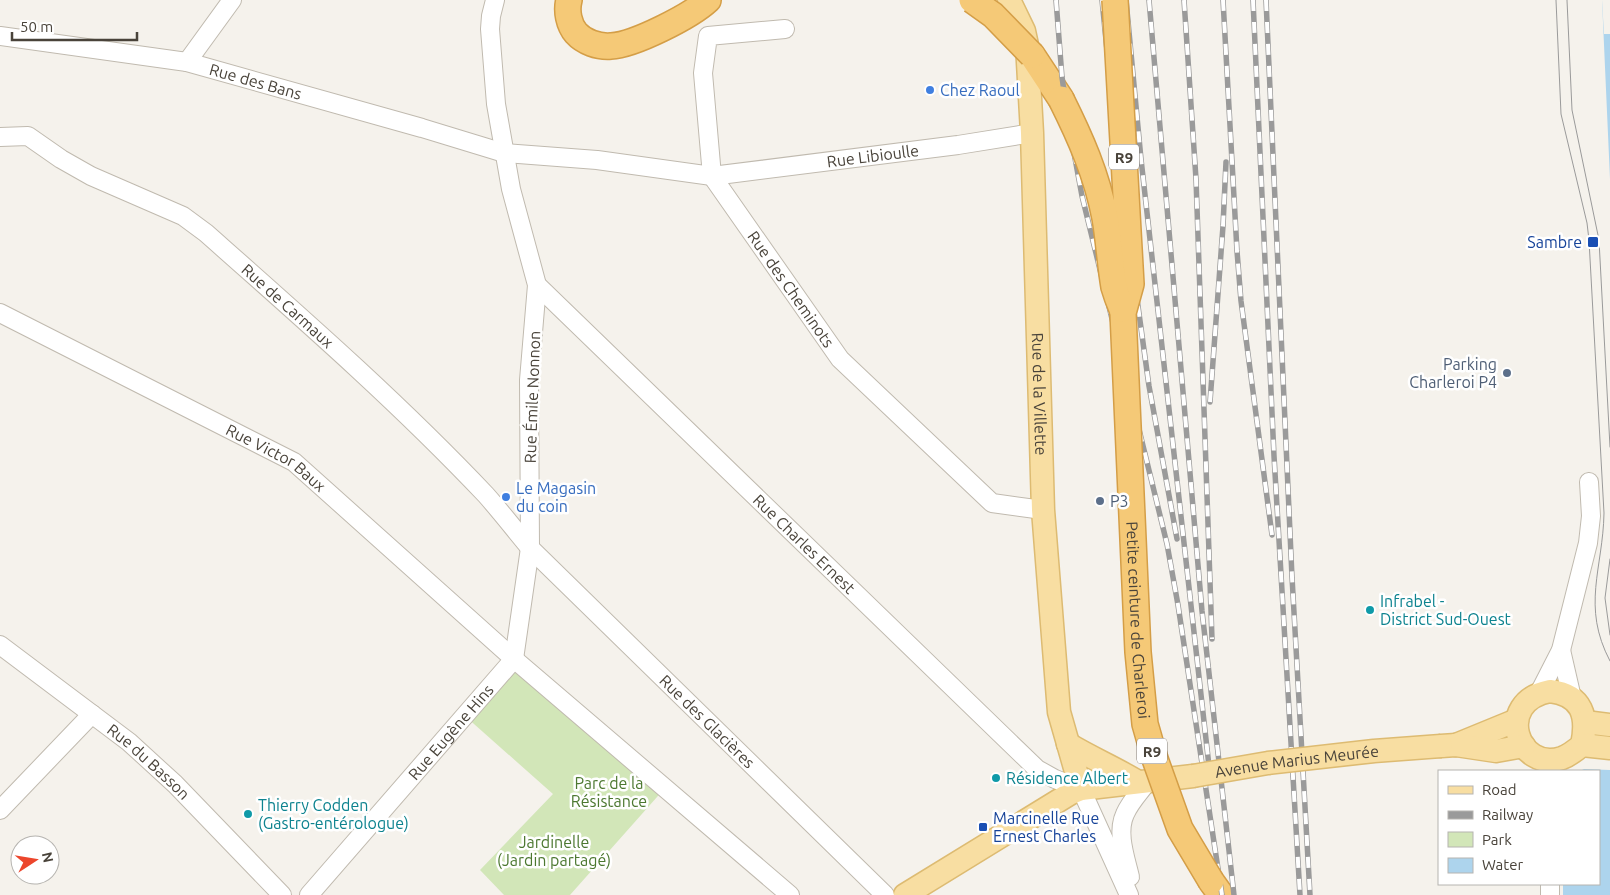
<svg xmlns="http://www.w3.org/2000/svg" width="1610" height="895" font-family="Ubuntu,sans-serif">
	<rect width="100%" height="100%" fill="#f5f2ec"/>
	<path fill="#d2e6b8" d="M514,659l151,129 -95,107h-66l-24,-25 73,-76 -88,-78z"/>
	<path fill="#add4ed" d="M1602,0h8v179z
		M1610,611v284h-47v-11h36v-113h-24l7,-26z"/>
	<path fill="#f5f2ec" d="M1602,0h8v34h-6z
		M1610,609v161l-26,-1 -4,2h-4l-3,-3 7,-23 16,-95 12,-39z"/>
	<g fill="none" stroke-linecap="round" stroke-linejoin="round">
		<defs>
			<g id="minor">
				<path d="M495,0l-4,16 -1,13 6,75 15,85 26,96 -8,95 1,168 -16,111"/>
				<path id="s1" d="M785,29l-77,7 -5,37 9,103 128,183 152,144 51,7"/>
				<path id="s2" d="M0,36l187,26 235,66 82,25 93,7 115,16 246,-31 74,-12"/>
				<path d="M187,62l45,-62"/>
				<path id="s3" d="M0,137l28,-1 33,23 30,17 92,40 23,17c96,85 192,169 280,262 15,17 29,35 44,53l355,347"/>
				<path id="s4" d="M537,285l500,484 18,10 26,10 48,106"/>
				<path id="s5" d="M0,313l294,149 220,197 276,236"/>
				<path id="s6" d="M0,645l129,97 46,42 107,111"/>
				<path d="M1561,650l11,48"/>
				<path d="M1539,693l22,-43 27,-107 3,-27 -2,-34"/>
				<path d="M0,810l92,-96"/>
				<path d="M1130,877c-4,-18 -14,-44 -5,-63 5,-12 15,-22 23,-33"/>
				<path d="M1550,884v11"/>
				<path id="s7" d="M309,895l205,-236"/>
			</g>
			<g id="major">
				<path id="s8" d="M1009,0l15,31 3,14 5,88 11,377 16,202 22,77"/>
				<path d="M1550,691c33,4 38,26 32,54 -6,5 -12,10 -20,13 -44,15 -69,-56 -12,-67z"/>
				<path d="M1585,722l25,3"/>
				<path d="M1068,744c23,14 47,24 70,38"/>
				<path d="M1456,745l61,-25"/>
				<path d="M1582,745l28,3"/>
				<path d="M1441,746l15,-1 40,6 28,-5"/>
				<path d="M905,895l166,-102 10,-4 112,-13"/>
			</g>
			<path id="highway" d="M569,0c-3,11 0,25 7,33 8,9 22,14 35,13 23,-1 80,-30 97,-46
				M1032,55l29,44
				M1211,881l10,14"/>
		</defs>
		<use href="#minor" stroke="#c0baaf" stroke-width="20"/>
		<use href="#major" stroke="#ddbb72" stroke-width="25"/>
		<use href="#highway" stroke="#d49e47" stroke-width="28"/>
		<use href="#minor" stroke="#fff" stroke-width="18"/>
		<use href="#major" stroke="#f8dea2" stroke-width="22"/>
		<use href="#highway" stroke="#f5c977" stroke-width="25"/>
		<path stroke="#9a9a9a" stroke-width="1" d="M1556,0l5,114 26,109 2,17 15,273c-1,56 -23,93 6,148
			M1567,0l5,110 27,130 11,207
			M1610,559l-5,39 5,37"/>
		<defs>
			<path id="rail" d="M1056,0l6,77 7,49 13,70 85,348 11,61 44,290
				M1102,0l16,161 31,225 28,153
				M1126,0l15,159 69,616
				M1149,0l53,611 32,284
				M1184,0l12,179 16,460
				M1223,0l14,251 4,50 31,234
				M1253,0l21,456 26,439
				M1266,0l26,577 18,318
				M1210,402l13,-176 3,-64"/>
		</defs>
		<use href="#rail" stroke="#9a9a9a" stroke-width="5.5"/>
		<use href="#rail" stroke="#fff" stroke-width="4" stroke-dasharray="11" stroke-linecap="butt"/>
		<defs>
			<g id="major-bridge">
				<path id="s9" d="M1193,776l75,-13 106,-12 67,-5"/>
			</g>
			<g id="highway-bridge">
				<path d="M972,0l21,15 39,40"/>
				<path id="s10" d="M1115,0l16,284 -8,29 15,339 7,72 10,35 25,70 31,52"/>
				<path d="M1061,99c19,38 36,76 44,119 4,23 5,46 9,69 2,7 5,15 8,22"/>
			</g>
		</defs>
		<use href="#major-bridge" stroke="#ddbb72" stroke-width="25" stroke-linecap="butt"/>
		<use href="#highway-bridge" stroke="#d49e47" stroke-width="28" stroke-linecap="butt"/>
		<use href="#major-bridge" stroke="#f8dea2" stroke-width="22"/>
		<use href="#highway-bridge" stroke="#f5c977" stroke-width="25"/>
	</g>
	<g fill="#3f7fe0" stroke="#fff" stroke-width="2">
		<circle cx="930" cy="90" r="5"/>
		<circle cx="506" cy="497" r="5"/>
	</g>
	<g fill="#1a4fb4" stroke="#fff" stroke-width="2">
		<rect x="1587" y="236" width="12" height="12" rx="2.5"/>
		<rect x="978" y="822" width="10" height="10" rx="2.5"/>
	</g>
	<g fill="#5c6f8a" stroke="#fff" stroke-width="2">
		<circle cx="1507" cy="373" r="5"/>
		<circle cx="1100" cy="501" r="5"/>
	</g>
	<g fill="#0f9aa8" stroke="#fff" stroke-width="2">
		<circle cx="1370" cy="610" r="5"/>
		<circle cx="996" cy="778" r="5"/>
		<circle cx="248" cy="814" r="5"/>
	</g>
	<g text-anchor="middle" dominant-baseline="central" stroke-width="5" stroke-linejoin="round" paint-order="stroke">
		<g fill="#fff" stroke="#807b75" stroke-width="1">
			<rect x="1109" y="144.5" width="30" height="25" rx="4"/>
			<rect x="1137" y="738.5" width="30" height="25" rx="4"/>
		</g>
		<g font-size="15" font-weight="bold" fill="#49433a">
			<text x="1124" y="157">R9</text>
			<text x="1152" y="751">R9</text>
		</g>
		<g font-size="16" fill="#49433a" stroke="#fff">
			<text stroke="none"><textPath href="#s2" startOffset="260">Rue des Bans</textPath></text>
			<text stroke="none"><textPath href="#s2" startOffset="890">Rue Libioulle</textPath></text>
			<text stroke="none"><textPath href="#s1" startOffset="356">Rue des Cheminots</textPath></text>
			<text stroke="none"><textPath href="#s3" startOffset="341">Rue de Carmaux</textPath></text>
			<text stroke="none"><textPath href="#s8" startOffset="398">Rue de la Villette</textPath></text>
			<text transform="translate(532 397) rotate(-88)">Rue Émile Nonnon</text>
			<text stroke="none"><textPath href="#s5" startOffset="312">Rue Victor Baux</textPath></text>
			<text stroke="none"><textPath href="#s4" startOffset="372">Rue Charles Ernest</textPath></text>
			<text stroke="none"><textPath href="#s10" startOffset="622">Petite ceinture de Charleroi</textPath></text>
			<text stroke="none"><textPath href="#s3" startOffset="932">Rue des Glacières</textPath></text>
			<text stroke="none"><textPath href="#s7" startOffset="216">Rue Eugène Hins</textPath></text>
			<text stroke="none"><textPath href="#s6" startOffset="189">Rue du Basson</textPath></text>
			<text stroke="none"><textPath href="#s9" startOffset="105">Avenue Marius Meurée</textPath></text>
		</g>
		<g font-size="16" fill="#366cbe" stroke="#fff" text-anchor="start">
			<text x="940" y="90">Chez Raoul</text>
			<text x="516" y="488">Le Magasin<tspan x="516" dy="18">du coin</tspan></text>
		</g>
		<g font-size="16" fill="#164399" stroke="#fff" text-anchor="end">
			<text x="1582" y="242">Sambre</text>
			<text x="993" y="818" text-anchor="start">Marcinelle Rue<tspan x="993" dy="18">Ernest Charles</tspan></text>
		</g>
		<g font-size="16" fill="#4e5e75" stroke="#fff" text-anchor="end">
			<text x="1497" y="364">Parking<tspan x="1497" dy="18">Charleroi P4</tspan></text>
			<text x="1110" y="501" text-anchor="start">P3</text>
		</g>
		<g font-size="16" fill="#0d838f" stroke="#fff" text-anchor="start">
			<text x="1380" y="601">Infrabel -<tspan x="1380" dy="18">District Sud-Ouest</tspan></text>
			<text x="1006" y="778">Résidence Albert</text>
			<text x="258" y="805">Thierry Codden<tspan x="258" dy="18">(Gastro-entérologue)</tspan></text>
		</g>
		<g font-size="16" fill="#4c7830" stroke="#fff">
			<text x="609" y="783">Parc de la<tspan x="609" dy="18">Résistance</tspan></text>
			<text x="554" y="842">Jardinelle<tspan x="554" dy="18">(Jardin partagé)</tspan></text>
		</g>
	</g>
	<rect x="1438" y="770" width="162" height="115" fill="#ffffff" stroke="#b6b4b0"/>
	<rect x="1448" y="786" width="25" height="8" fill="#f8dea2" stroke="#b6b4b0"/>
	<text x="1482" y="795" font-size="15" fill="#49433a">Road</text>
	<rect x="1448" y="811" width="25" height="8" fill="#9a9a9a" stroke="#b6b4b0"/>
	<text x="1482" y="820" font-size="15" fill="#49433a">Railway</text>
	<rect x="1448" y="832" width="25" height="15" fill="#d2e6b8" stroke="#b6b4b0"/>
	<text x="1482" y="845" font-size="15" fill="#49433a">Park</text>
	<rect x="1448" y="858" width="25" height="15" fill="#add4ed" stroke="#b6b4b0"/>
	<text x="1482" y="870" font-size="15" fill="#49433a">Water</text>
	<g transform="translate(35 860) rotate(78)"><circle r="24" fill="#ffffff" stroke="#b6b4b0"/>
	<path d="M0-4L9 19L0 12L-9 19Z" fill="#ec462c"/>
	<text y="-8" font-size="14" font-weight="bold" text-anchor="middle" fill="#49433a">N</text>
	</g>
	<path d="M12 32v8h125v-8" fill="none" stroke="#49433a" stroke-width="2.5"/>
	<text x="20" y="32" font-size="15" fill="#49433a" stroke="#ffffff" stroke-width="4" paint-order="stroke">50 m</text>
</svg>
